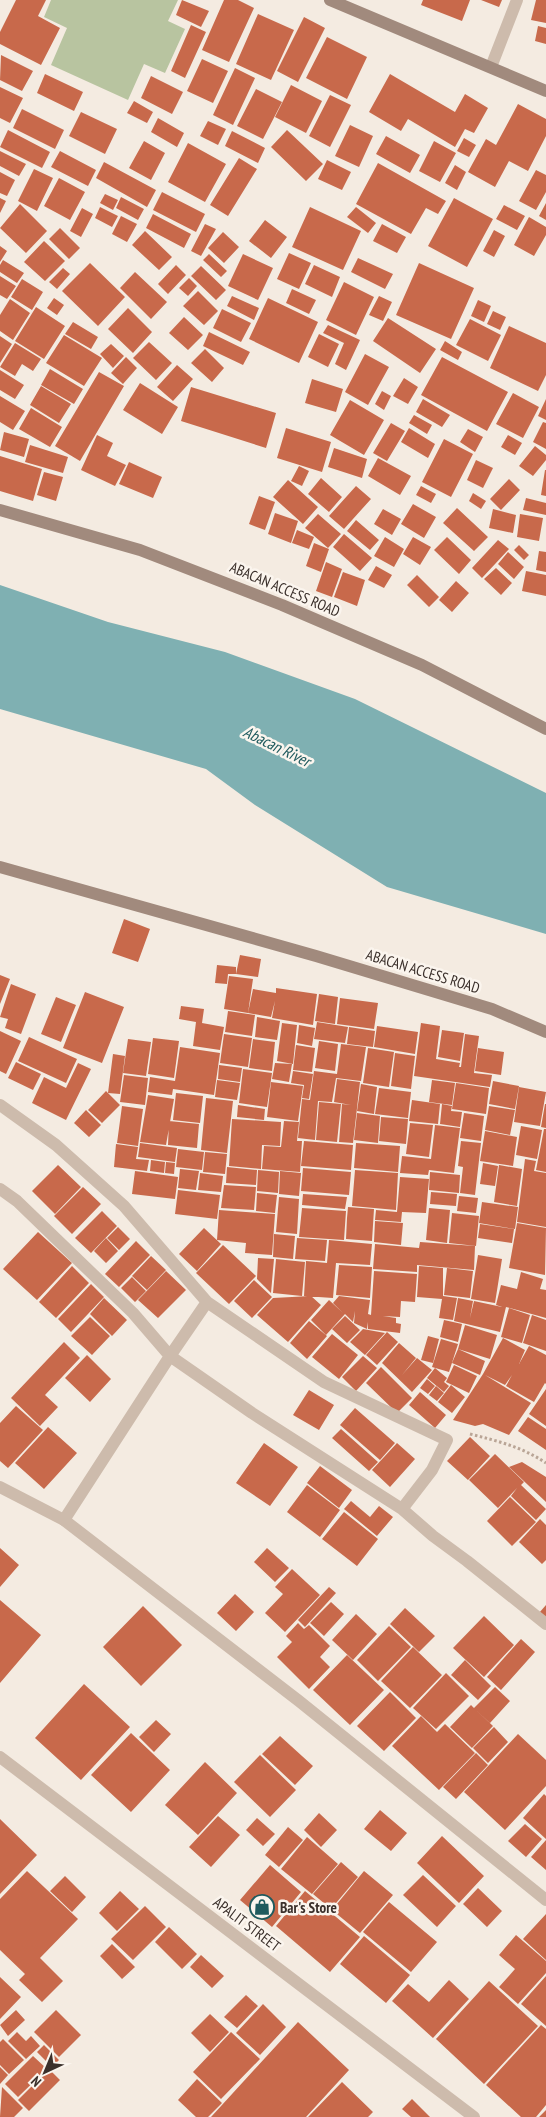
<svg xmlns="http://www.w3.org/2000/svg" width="546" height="2117" font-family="'PT Sans Narrow',sans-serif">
	<rect width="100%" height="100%" fill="#f4ebe1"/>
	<path fill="#b8c4a0" d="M51,0h127l-10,21 17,8 -20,44 -21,-9 -16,36 -77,-35 16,-37 -23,-11z"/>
	<path fill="#7fb0b2" d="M0,585l108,37 117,30 130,47 191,94v141l-159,-47 -132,-82 -49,-36 -206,-60z"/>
	<path fill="#c8694b" d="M16,0h30l-8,16 22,12 -19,37 -41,-21v-12z
		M182,0l27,11 -8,16 -25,-12z
		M224,0h14l16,8 -25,54 -27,-12z
		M423,0h47l-8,21 -41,-16z
		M481,0h21l-3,7z
		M536,0h10v23l-15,-3z
		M258,14l36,16 -23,50 -35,-16z
		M304,17l21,11 -27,54 -21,-11z
		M191,25l15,7 -21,46 -14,-7z
		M538,26l8,2v16l-11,-3z
		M327,37l40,20 -20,42 -41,-21z
		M1,55l32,16 -11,20 -22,-11z
		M202,59l26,12 -15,32 -26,-12z
		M235,68l20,10 -22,47 -20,-10z
		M45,74l38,18 -9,19 -37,-18z
		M390,74l65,38 10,-18 23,14 -14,25 -9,-4 -10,18 -47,-28 -7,12 -32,-19z
		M151,76l32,16 -11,22 -31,-16z
		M291,85l31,16 -16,32 -31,-16z
		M0,87l23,11 -13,25 -10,-5z
		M256,89l26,13 -19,37 -26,-13z
		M330,95l21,10 -21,42 -21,-11z
		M134,101l19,11 -6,11 -20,-10z
		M518,104l28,15v17l-18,35 -19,-10 -14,26 -27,-15 18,-33 10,6z
		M22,109l42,21 -9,19 -42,-21z
		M81,112l36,17 -12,25 -36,-18z
		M158,118l26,15 -7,14 -26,-15z
		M208,121l18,8 -8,16 -18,-9z
		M350,125l23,11 -14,31 -24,-11z
		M8,130l42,22 -8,16 -42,-21z
		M287,130l36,34 -17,17 -35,-34z
		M232,131l33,17 -7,15 -33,-17z
		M386,136l34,19 -10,18 -34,-19z
		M464,138l12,7 -7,12 -12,-6z
		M144,141l21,12 -14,27 -22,-12z
		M434,141l22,12 -16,29 -21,-11z
		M188,143l38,21 -21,38 -37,-20z
		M0,151l26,13 -7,12 -19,-10z
		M60,151l36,19 -8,16 -37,-19z
		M239,158l18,11 -29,47 -18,-11z
		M327,160l24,12 -9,18 -24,-11z
		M104,162l52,28 -9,17 -51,-29z
		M378,163l68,38 -8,13 -12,-6 -15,26 -55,-30z
		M455,165l11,7 -9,18 -12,-7z
		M34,169l19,9 -16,33 -19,-10z
		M536,170l10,5v17l-10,18 -17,-9z
		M0,172l15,8 -8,16 -7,-3z
		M59,178l26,14 -15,28 -26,-14z
		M162,192l43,22 -9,18 -43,-22z
		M105,194l13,6 -5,10 -13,-7z
		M121,197l23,12 -6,11 -22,-12z
		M0,198l6,3 -6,12z
		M454,198l39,21 -26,48 -39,-21z
		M546,203v17l-7,-4z
		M20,204l27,27 -21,22 -26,-25z
		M504,205l21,11 -8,14 -21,-11z
		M100,207l18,9 -6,11 -17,-9z
		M310,207l51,24 -18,39 -51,-23z
		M356,207l20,16 -8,10 -21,-16z
		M82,208l11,6 -12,23 -11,-6z
		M153,214l38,20 -7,14 -38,-20z
		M121,216l16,8 -10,18 -15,-8z
		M529,217l17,10v8l-12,21 -20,-11z
		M265,220l22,17 -16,21 -22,-17z
		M205,224l11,5 -15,27 -10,-5z
		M382,224l24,13 -9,16 -24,-12z
		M60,228l20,20 -11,11 -20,-20z
		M494,230l11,6 -11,21 -11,-6z
		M145,231l27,26 -13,13 -27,-25z
		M223,232l16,15 -15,16 -16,-15z
		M44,241l21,20 -20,20 -21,-19z
		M0,246l7,5 -7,11z
		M289,253l22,10 -12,26 -22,-10z
		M209,254l18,17 -6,6 -18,-17z
		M243,254l30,14 -15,32 -30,-14z
		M358,258l35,16 -8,15 -34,-17z
		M3,260l21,13 -7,10 -17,-11v-7z
		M90,263l35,34 -27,29 -36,-35z
		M419,263l55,25 -23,51 -55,-24z
		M176,265l10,10 -18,19 -10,-10z
		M314,265l26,12 -8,20 -27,-13z
		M201,266l25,24 -10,10 -25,-24z
		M63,268l7,6 -13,15 -8,-7z
		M135,272l32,30 -16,17 -31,-31z
		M0,276l16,10 -9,13 -7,-4z
		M189,278l8,8 -9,10 -9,-8z
		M22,279l21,13 -11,18 -21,-13z
		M344,282l30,15 -18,38 -30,-15z
		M292,289l24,11 -7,14 -23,-11z
		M198,291l20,20 -14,14 -21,-19z
		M232,296l27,12 -5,12 -27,-14z
		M379,296l13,6 -9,19 -14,-6z
		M54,298l10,7 -7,10 -10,-7z
		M268,298l50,24 -19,41 -50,-24z
		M10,299l20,14 -17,27 -13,-9v-16z
		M478,300l13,6 -7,16 -13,-6z
		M36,307l29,19 -21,33 -29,-18z
		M128,308l24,24 -19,21 -25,-24z
		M222,309l29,14 -10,19 -28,-14z
		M493,311l13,6 -6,13 -13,-6z
		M184,317l19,18 -15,15 -19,-17z
		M388,318l48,31 -16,24 -47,-32z
		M470,319l31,16 -13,26 -32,-16z
		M73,322l25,15 -7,12 -26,-15z
		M328,325l32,15 -14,30 -11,-6 9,-21 -21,-10z
		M509,326l37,17v32l-8,16 -48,-23z
		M209,332l41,20 -7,13 -40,-19z
		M319,334l20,10 -11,23 -20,-10z
		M64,335l38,23 -18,28 -38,-23z
		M0,336l12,8 -12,19z
		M445,341l17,11 -4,8 -18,-10z
		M149,342l23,21 -16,17 -23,-22z
		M15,343l26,16 -8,12 -11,-7 -7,12 -15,-9z
		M111,344l13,12 -11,12 -13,-14z
		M205,349l19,19 -12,14 -21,-19z
		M365,354l24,13 -21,38 -23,-13z
		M126,357l11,11 -14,16 -12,-11z
		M442,357l66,35 -21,39 -66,-36z
		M177,365l16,14 -20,22 -16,-14z
		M50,369l33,20 -9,15 -33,-19z
		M0,370l24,15 -9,14 -15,-9z
		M99,372l25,14 -44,75 -25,-15z
		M404,378l14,9 -10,17 -15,-8z
		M312,379l31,10 -7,23 -31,-9z
		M140,383l38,24 -16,27 -39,-24z
		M41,386l30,18 -12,19 -29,-18z
		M191,387l85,26 -10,35 -85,-27z
		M382,391l9,5 -7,14 -9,-6z
		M513,393l26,14 -16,31 -27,-14z
		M0,396l25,15 -12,19 -13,-8z
		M423,399l27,16 -8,12 -26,-15z
		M546,399v21l-8,-4z
		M350,400l34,20 -20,35 -34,-20z
		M31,408l31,19 -12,20 -31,-18z
		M414,415l18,10 -5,9 -18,-11z
		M543,422l3,1v26l-13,-7z
		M391,423l14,8 -18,30 -14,-8z
		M286,428l45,14 -9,30 -45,-14z
		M409,428l26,16 -7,14 -27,-16z
		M468,429l15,8 -8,15 -15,-10z
		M4,432l25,7 -5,18 -24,-7z
		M97,435l16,8 -6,13 19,9 -11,21 -34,-16z
		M508,435l14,8 -7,12 -14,-8z
		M444,439l29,15 -22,43 -29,-15z
		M30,445l38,12 -5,16 -38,-11z
		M535,446l11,9v5l-13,16 -14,-10z
		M334,448l33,11 -5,19 -34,-11z
		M0,456l42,13 -9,32 -33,-10z
		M378,458l33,18 -11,19 -32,-19z
		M476,460l17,8 -10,20 -16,-8z
		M129,462l33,15 -9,21 -34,-14z
		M299,466l10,5 -7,15 -11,-5z
		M545,470h1v26l-5,-1z
		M44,472l19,5 -7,24 -19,-6z
		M321,478l21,19 -13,15 -21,-18z
		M509,479l11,11 -19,20 -11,-11z
		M288,480l30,27 -15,17 -30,-27z
		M356,486l15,13 -27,30 -15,-13z
		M421,486l15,8 -5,9 -15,-8z
		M473,493l13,8 -5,8 -12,-8z
		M259,496l16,6 -10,28 -16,-6z
		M526,498l20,5v12l-23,-5z
		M413,504l23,13 -12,21 -23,-14z
		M457,508l31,29 -14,14 -31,-28z
		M383,509l18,10 -9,16 -18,-11z
		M493,509l23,6 -3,18 -24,-5z
		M275,513l23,8 -7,22 -23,-9z
		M318,514l23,20 -13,14 -23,-20z
		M520,514l23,4 -4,23 -22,-4z
		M356,520l23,20 -9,10 -23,-19z
		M297,530l17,7 -5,12 -17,-6z
		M344,534l28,24 -12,13 -27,-24z
		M385,537l19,12 -10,18 -20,-11z
		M413,537l18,10 -11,18 -17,-11z
		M447,537l24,23 -12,14 -25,-24z
		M498,540l11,9 -27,29 -10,-10z
		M314,543l15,6 -8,23 -15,-6z
		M519,545l10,10 -5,5 -10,-10z
		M539,551l7,1v20l-10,-2z
		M508,552l16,15 -10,12 -16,-15z
		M326,562l16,7 -10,28 -16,-6z
		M376,566l16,9 -8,13 -16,-8z
		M496,568l16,15 -11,12 -17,-16z
		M526,571l20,4v21l-24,-5z
		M343,572l22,8 -8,26 -23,-9z
		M417,575l22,22 -10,10 -22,-22z
		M456,581l13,12 -17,19 -13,-12z
		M124,919l26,10 -12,33 -26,-9z
		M240,955l21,4 -3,18 -22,-3z
		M217,965l19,2v7h-8l-1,10 -12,-1z
		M0,975l10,4 -10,25z
		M229,976l24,3 -5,34 -24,-4z
		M11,984l25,10 -15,40 -16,-6 3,-9 -8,-2z
		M276,988l41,6 -4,31 -41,-7 3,-17 -4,16 -23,-4 5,-24 23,4z
		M85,992l39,15 -22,56 -39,-15z
		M319,994l19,3 -3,27 -20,-3z
		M56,997l20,8 -15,37 -20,-8z
		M340,998l38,5 -4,26 -37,-5z
		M181,1006l23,3 -2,14 22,4 -4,23 -27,-4 3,-24 -17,-3z
		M228,1011l27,4 -3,21 -27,-4z
		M257,1017l23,4 -3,19 -22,-3z
		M317,1022l31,5 -3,16 -31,-4z
		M282,1023l15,2 -4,39 -16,-3z
		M421,1023l19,3 -4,33 24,4 -1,4h2l4,-33 14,2 -5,37 18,2 -2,12 -76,-11z
		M299,1025l16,3 -3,18 -15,-3z
		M377,1026l41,6 -3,22 -41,-7z
		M349,1027l26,4 -2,16 -26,-3z
		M442,1030l22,3 -4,28 -22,-4z
		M0,1031l21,10 -15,33 -6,-3z
		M224,1034l28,4 -4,29 -28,-4z
		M29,1037l48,22 -11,24 -48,-22z
		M153,1038l26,3 -5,37 -26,-4z
		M128,1039l23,3 -5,34 -23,-3z
		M253,1039l22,3 -3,29 -23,-3z
		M319,1041l19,3 -3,27 -20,-3z
		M341,1044l25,3 -5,34 -25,-3 -4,24 -14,-1 -3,39 -17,-2 4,-39 8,1 4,-29 23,3z
		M296,1045l19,3 -3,24 -19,-2z
		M180,1047l40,6 -6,42 -41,-6 -1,6 -24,-3 2,-15 25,4z
		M368,1048l26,4 -5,35 -26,-4z
		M478,1048l26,4 -3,23 -26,-4z
		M395,1053l20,3 -4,33 -20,-3z
		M113,1054l12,2 -5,38 -12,-1z
		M16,1062l25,12 -8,16 -25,-12z
		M78,1063l13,6 -25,51 -34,-17 12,-26 22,11z
		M275,1063l17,1 -3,18 -17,-3z
		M219,1065l23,3 -2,14 -22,-3z
		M243,1069l29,4 -5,34 -28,-4z
		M293,1071l20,3 -4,25 -7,-1 2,-13 -13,-2z
		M124,1075l24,3 -3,27 -25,-3z
		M337,1079l23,3 -7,61 -14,-1 3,-38 9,1 -17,-3z
		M217,1080l23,3 -3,17 -22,-3z
		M432,1080l23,3 -3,22 -23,-3z
		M493,1081l26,5 -4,23 -26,-5z
		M271,1082l32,4 -5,35 -31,-4z
		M456,1083l33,5 -3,26 -34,-5z
		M361,1084l16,3 -3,27 -17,-3z
		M519,1087l27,5 -6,34 -26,-4z
		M379,1088l32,4 -3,26 -33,-4z
		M106,1091l14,14 -18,18 -14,-13z
		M176,1093l27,3 -3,27 -27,-3z
		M148,1095l26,4 -8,46 -26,-3z
		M206,1098l27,3 -6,52 -26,-3z
		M412,1100l28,4 -2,20 -29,-3z
		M319,1102l22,2 -4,38 -21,-2z
		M442,1104l10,2 -1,5 11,1 -2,15 -20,-3z
		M545,1104h1v24l-5,-1z
		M238,1105l27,4 -1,11 -27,-3z
		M122,1106l21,3 -5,37 -21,-3z
		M489,1106l26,4 -5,25 -25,-5z
		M86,1110l15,15 -12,12 -15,-14z
		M357,1113l23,3 -2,27 -24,-3z
		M464,1113l20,3 -3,25 -21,-3z
		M381,1117l27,2 -2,25 -27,-3z
		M232,1119l49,3 -1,24 -18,-1 -1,24 -32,-3z
		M169,1121l30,3 -2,24 -29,-3z
		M284,1121l15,1 -2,19h5l-2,31 -38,-3 2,-23 17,1z
		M410,1123l23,2 -4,32 -23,-3z
		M435,1125l25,3 -6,45 -25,-3 -1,5 -28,-2 2,-17 29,3z
		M521,1126l21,4 -5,29 -21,-4z
		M544,1129h2v43l-10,-2z
		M485,1131l32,6 -4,29 -33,-5z
		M304,1141l49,4 -2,25 -50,-4z
		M461,1141l20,2 -6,52 -15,-2 3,-26 -5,-1z
		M140,1143l37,5 -2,14 -37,-5z
		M356,1143l44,3 -2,26 -44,-4z
		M116,1144l22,3 -2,12 13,1 -2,11 -33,-4z
		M178,1149l26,3 -2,18 -26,-3z
		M205,1152l22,2 -2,20 -22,-2z
		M525,1159l11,2 -2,10 12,2v54l-29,-5z
		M151,1160l14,2 -1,11 -14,-2z
		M166,1162l9,1 -1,11 -9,-1z
		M483,1163l15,3 -3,20 -15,-2z
		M58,1165l23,22 -26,27 -23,-23z
		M499,1165l23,4 -5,37 -23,-4z
		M227,1167l30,3 -1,15 -30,-2z
		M303,1168l48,4 -2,23 -48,-4z
		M180,1169l19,2 -3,19 -18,-2z
		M258,1170l21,2 -1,21 -21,-2z
		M355,1170l43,3 -2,37 -44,-4z
		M135,1171l43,6 -3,22 -43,-5z
		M280,1171l21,2 -2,23 -20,-2z
		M430,1172l30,3 -1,18 -30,-3z
		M200,1173l23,3 -2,16 -23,-2z
		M400,1177l29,2 -3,34 -24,-1 -1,10 -26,-2 1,-10 21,2z
		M224,1185l32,2 -2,23 -33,-2z
		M83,1187l18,17 -29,30 -18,-18z
		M178,1190l42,5 -3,24 -42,-5z
		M431,1192l26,2 -1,12 -26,-2z
		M257,1193l20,2 -2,18 -19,-2z
		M303,1194l44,3 -2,12 -43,-4z
		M459,1196l19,2 -2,15 -19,-2z
		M279,1197l20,2 -2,35 -21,-2z
		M482,1202l36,5 -3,22 -36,-6z
		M348,1207l26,2 -2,32 -26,-2 1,-21h7h-7z
		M302,1208l44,3 -2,29 -45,-3z
		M429,1208l21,2 -3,33 -21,-3z
		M219,1210l56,4 -3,41 -27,-2 1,-10 -29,-3z
		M102,1211l15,15 -26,27 -16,-15z
		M452,1213l27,3 -3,30 -27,-3z
		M375,1221l28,2 -2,22 -27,-3z
		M517,1223l29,5 -1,47 -36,-7z
		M480,1224l34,5 -2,14 -34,-5z
		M118,1227l12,12 -11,11 -12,-12z
		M204,1228l17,16 -24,27 -18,-17z
		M38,1232l34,31 -35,37 -34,-31z
		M274,1234l21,2 -2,23 -20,-2z
		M106,1238l12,13 -12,12 -12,-12z
		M297,1238l30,2 -2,21 -30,-2z
		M329,1240l43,4 -2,21 -34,-2 -3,35 -29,-2 2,-35 21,2z
		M136,1241l14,14 -31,32 -14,-13z
		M420,1242l55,4 -1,24 -57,-5v7l-44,-3 2,-25 44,4z
		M223,1245l33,31 -27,28 -33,-31z
		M478,1255l24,4 -7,44 -24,-4z
		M151,1256l15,14 -19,20 -15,-14z
		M258,1258l16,1 -3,34 -14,-14z
		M276,1259l29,3 -3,34 -29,-3z
		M339,1265l33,2 -2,31 -34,-3z
		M72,1266l17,17 -33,35 -17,-16z
		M419,1266l24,2v28l14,2 -4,22 -14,-2 3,-19 -25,-2z
		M447,1268l26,3 -3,27 -26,-3z
		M166,1271l20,19 -28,28 -20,-18z
		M374,1271l43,3 -2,28 -14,-1 -1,16 -17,-1 13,2v5l5,1 -1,9 -32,-4v-7l-1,7 -13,-6 1,-12 -2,11 -8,-8 -19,21 -15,-15 18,-20 14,13 -10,-10 6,-7 31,4 -2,14 3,1z
		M521,1272l22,7 -3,10 6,1v28l-40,-11 -6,25 -46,-11 4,-23 15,3 -3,17 4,-17 28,6 -6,-2 5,-20 16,4z
		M132,1277l14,14 -11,11 -14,-14z
		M254,1280l18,17 -20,21 -18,-17z
		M91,1284l13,13 -33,35 -13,-13z
		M311,1296l10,9 -33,37 -31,-27 16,-17z
		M104,1298l23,22 -15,16 -22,-22z
		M509,1308l21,7 -8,28 -21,-6z
		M532,1315l14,5v31l-23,-8z
		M345,1316l15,14 -13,13 -15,-14z
		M90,1317l20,19 -18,19 -21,-19z
		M444,1320l18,4 -4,18 -18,-5z
		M309,1321l18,15 -20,23 -17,-16z
		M465,1325l32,10 -7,24 -32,-10z
		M363,1329l22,4 -20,22 -15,-13z
		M387,1332l11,10 -21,23 -11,-10z
		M332,1334l26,21 -19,24 -27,-22z
		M428,1336l11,3 -6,24 -12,-3z
		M503,1338l22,12 -6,14 10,-18 17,9v29l-1,-1 -11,19 -28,-16 6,-11 -7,10 -20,-10 46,28 -22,32 -26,-11 -8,2 -22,-6 30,-46z
		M441,1339l17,5 -9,28 -17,-5z
		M64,1342l16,16 -35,37 13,12 -18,19 -29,-28z
		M399,1343l17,15 -14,17 15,-17 15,12 -20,22 -30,-29z
		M458,1349l27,12 -5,14 -28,-12z
		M87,1355l24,24 -21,23 -25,-24z
		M363,1356l14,12 -21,23 -14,-14z
		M454,1365l23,11 -8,17 -23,-11z
		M381,1367l31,31 -15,15 -31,-30z
		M435,1368l12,10 -3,4 5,4 -5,6 -17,-14z
		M427,1379l8,7 -7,8 -8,-6z
		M451,1385l14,12 -13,16 -14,-11z
		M436,1386l8,7 -7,8 -8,-6z
		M546,1389v37l-17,-12z
		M309,1390l25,15 -15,25 -26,-15z
		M420,1392l26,23 -11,13 -26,-23z
		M16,1406l27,24 -35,38 -8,-7v-38z
		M355,1408l40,35 -15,17 -40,-35z
		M528,1417l18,12v21l-28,-19z
		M48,1427l29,26 -33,36 -29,-26z
		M341,1429l37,33 -9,9 -37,-33z
		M470,1437l20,19 -22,24 -21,-19z
		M264,1443l34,24 -28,39 -34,-23z
		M397,1443l18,16 -25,28 -18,-17z
		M495,1454l29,28 -3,3 25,24 -10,11 -25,-24 6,-8 -19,20 -29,-28z
		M522,1462l24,15v25l-37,-35z
		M320,1466l32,24 -13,18 -32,-25z
		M307,1485l33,25 -20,27 -33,-25z
		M510,1497l26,25 -24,24 -25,-25z
		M351,1501l19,16 9,-11 14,11 -16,19 -33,-27z
		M344,1512l34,27 -21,27 -35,-27z
		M540,1519l6,6v35l-4,4 -23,-22z
		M0,1548l19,17 -19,22z
		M267,1548l22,20 -14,14 -21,-20z
		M292,1569l28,26 -35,37 -20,-19 18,-19 -8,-7z
		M329,1587l7,6 -31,34 -7,-7z
		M235,1594l19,18 -18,19 -19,-18z
		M0,1600l41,35 -41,48z
		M331,1602l13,12 -20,22 -14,-13z
		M546,1605v15l-7,-7z
		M143,1606l39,39 -41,41 -38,-39z
		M405,1608l30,28 -16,16 -29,-28z
		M356,1614l21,20 -24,26 -21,-20z
		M484,1616l30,29 -30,32 -31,-29z
		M298,1623l6,6 5,-4 21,21 -10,11 10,10 -21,22 -32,-32 15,-15 -6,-6z
		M389,1626l22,21 -33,34 -21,-21z
		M521,1639l14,13 -34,38 -14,-13z
		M413,1647l29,28 -32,33 -29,-27z
		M347,1655l37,35 -34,35 -37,-35z
		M465,1660l26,26 -13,14 -27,-25z
		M446,1673l23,23 -33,33 -23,-21z
		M84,1684l46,43 -49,53 -46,-42z
		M495,1687l15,14 -20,22 -14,-13 17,16 -21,22 -22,-21 21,-22 3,3z
		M390,1692l26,26 -32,33 -27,-25z
		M421,1716l16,16 8,-8 30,29 -36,37 -47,-44z
		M156,1720l15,14 -17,18 -15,-15z
		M494,1727l14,15 -20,21 -15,-15z
		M131,1733l39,37 -39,42 -40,-37z
		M518,1734l28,26v26l-41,44 -41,-38z
		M280,1736l33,30 -18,19 -33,-31z
		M476,1753l12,12 -32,34 -13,-12z
		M260,1755l36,35 -26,27 -36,-35z
		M205,1762l32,31 -39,42 -33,-30z
		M544,1794l2,2v43l-23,-21z
		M380,1810l27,23 -16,18 -27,-22z
		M319,1813l18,17 -16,17 -17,-17z
		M218,1816l22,19 -29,32 -22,-20z
		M257,1818l18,16 -12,12 -17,-16z
		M0,1819l37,36 -37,39z
		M525,1824l17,15 -16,18 -18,-16z
		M288,1827l15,13 -24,27 -14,-12z
		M442,1836l42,40 -25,27 -42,-40z
		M307,1837l31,27 -26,30 -31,-25z
		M546,1840v30l-15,-13z
		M341,1862l17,15 -27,32 -18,-15z
		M270,1865l31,27 -29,35 -32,-27z
		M27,1871l51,48 -38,39 23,23 -21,21 -23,-22 6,-6 -25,-24v-51z
		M364,1871l29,24 -33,38 -28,-23z
		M423,1875l33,31 -19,21 -34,-32z
		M65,1876l21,21 -14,15 -22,-21z
		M478,1888l24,23 -15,16 -24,-23z
		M120,1891l19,18 -22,22 -18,-18z
		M305,1891l55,46 -30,35 -54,-46z
		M389,1902l48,40 -26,30 -48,-40z
		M145,1906l21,21 -33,33 -22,-21z
		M546,1914v46l-23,-21z
		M169,1927l28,27 -15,15 -27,-27z
		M516,1935l30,26v12l-28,31 -19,-17 16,-18 -16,-14z
		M364,1936l46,39 -24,28 -46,-39z
		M112,1944l23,23 -13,12 -22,-23z
		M201,1955l23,21 -12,12 -22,-21z
		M546,1976v50l-25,-22z
		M0,1977l21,20 -21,22z
		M449,1980l20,19 -36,39 -41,-37 16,-17 21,18z
		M489,1981l49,45 -54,58 -48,-45z
		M246,1995l12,11 -21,22 -13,-11z
		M263,2004l23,23 -26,28 -24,-22z
		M16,2010l9,10 -17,16 -8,-11z
		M56,2010l25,25 -22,22 -25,-25z
		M210,2014l19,18 -19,20 -19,-19z
		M298,2022l51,48 -43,47h-95z
		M541,2025l5,4v76l-10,12h-15l-35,-32z
		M17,2032l9,9 5,-5 9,10 -14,13 -18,-18z
		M231,2032l29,27 -39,40 -28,-27z
		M3,2039l21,21 -15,14 -9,-9v-23z
		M44,2045l15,15 -7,7 -15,-15z
		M33,2056l14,13 -29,28 -13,-13z
		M0,2067l8,8 -8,9z
		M49,2069l11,11 -31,31 -11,-11z
		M197,2079l25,24 -14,14h-12l-18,-17z
		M342,2082l31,30 -5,5h-60z
		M2,2087l21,21 -9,9h-14z
		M412,2099l18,18h-19l-9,-8z
		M546,2110v7h-7z"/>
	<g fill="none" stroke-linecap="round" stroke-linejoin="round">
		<path stroke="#b9a596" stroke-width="3" stroke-dasharray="2.5 2.5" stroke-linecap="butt" d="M470,1434c28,7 52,13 76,29"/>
		<path stroke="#cdbbac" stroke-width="12" d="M0,1487l64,33"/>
		<path stroke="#cdbbac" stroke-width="12" d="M491,67l26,-67
			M0,1105l56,40 68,61 83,96 -37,54 -106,164 235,181 247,199
			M0,1189l17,12 116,112 37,43 82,57 150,96 31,27 34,25 79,63
			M207,1302l117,80 123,58 -15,30 -30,39
			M0,1757l474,360"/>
		<path stroke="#a18a7d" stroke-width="12" d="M330,0l216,91
			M0,510l140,40 142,55 140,60 124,64
			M0,867l316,89 176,53 54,23"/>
	</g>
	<defs>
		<symbol id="shop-ring" viewBox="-11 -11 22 22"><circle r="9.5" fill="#fbf5ee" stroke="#1f5a5e" stroke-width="1.5"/><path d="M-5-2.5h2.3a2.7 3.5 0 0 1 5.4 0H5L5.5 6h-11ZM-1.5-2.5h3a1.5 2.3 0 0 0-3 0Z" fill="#1f5a5e"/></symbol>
	</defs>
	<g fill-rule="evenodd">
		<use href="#shop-ring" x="248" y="1893" width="28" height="28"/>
	</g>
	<g text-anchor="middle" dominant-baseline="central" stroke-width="5" stroke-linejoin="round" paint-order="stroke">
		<g font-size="15" fill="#3b302b" stroke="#fbf5ee">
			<text transform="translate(285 589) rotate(23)">ABACAN ACCESS ROAD</text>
			<text transform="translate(423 971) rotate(17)">ABACAN ACCESS ROAD</text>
			<text transform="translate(247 1924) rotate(37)">APALIT STREET</text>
		</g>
		<g font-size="15" font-weight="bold" fill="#3b302b" stroke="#fbf5ee" text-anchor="start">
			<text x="280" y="1907">Bar's Store</text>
		</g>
		<g font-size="16" font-style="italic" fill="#1f5a5e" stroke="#fbf5ee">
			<text transform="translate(277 746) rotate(26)">Abacan River</text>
		</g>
	</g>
	<g transform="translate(45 2072) rotate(224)" stroke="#fbf5ee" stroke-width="4" paint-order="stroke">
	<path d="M0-4L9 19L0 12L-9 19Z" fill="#3b302b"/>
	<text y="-8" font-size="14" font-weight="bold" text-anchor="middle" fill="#3b302b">N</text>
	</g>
</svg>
